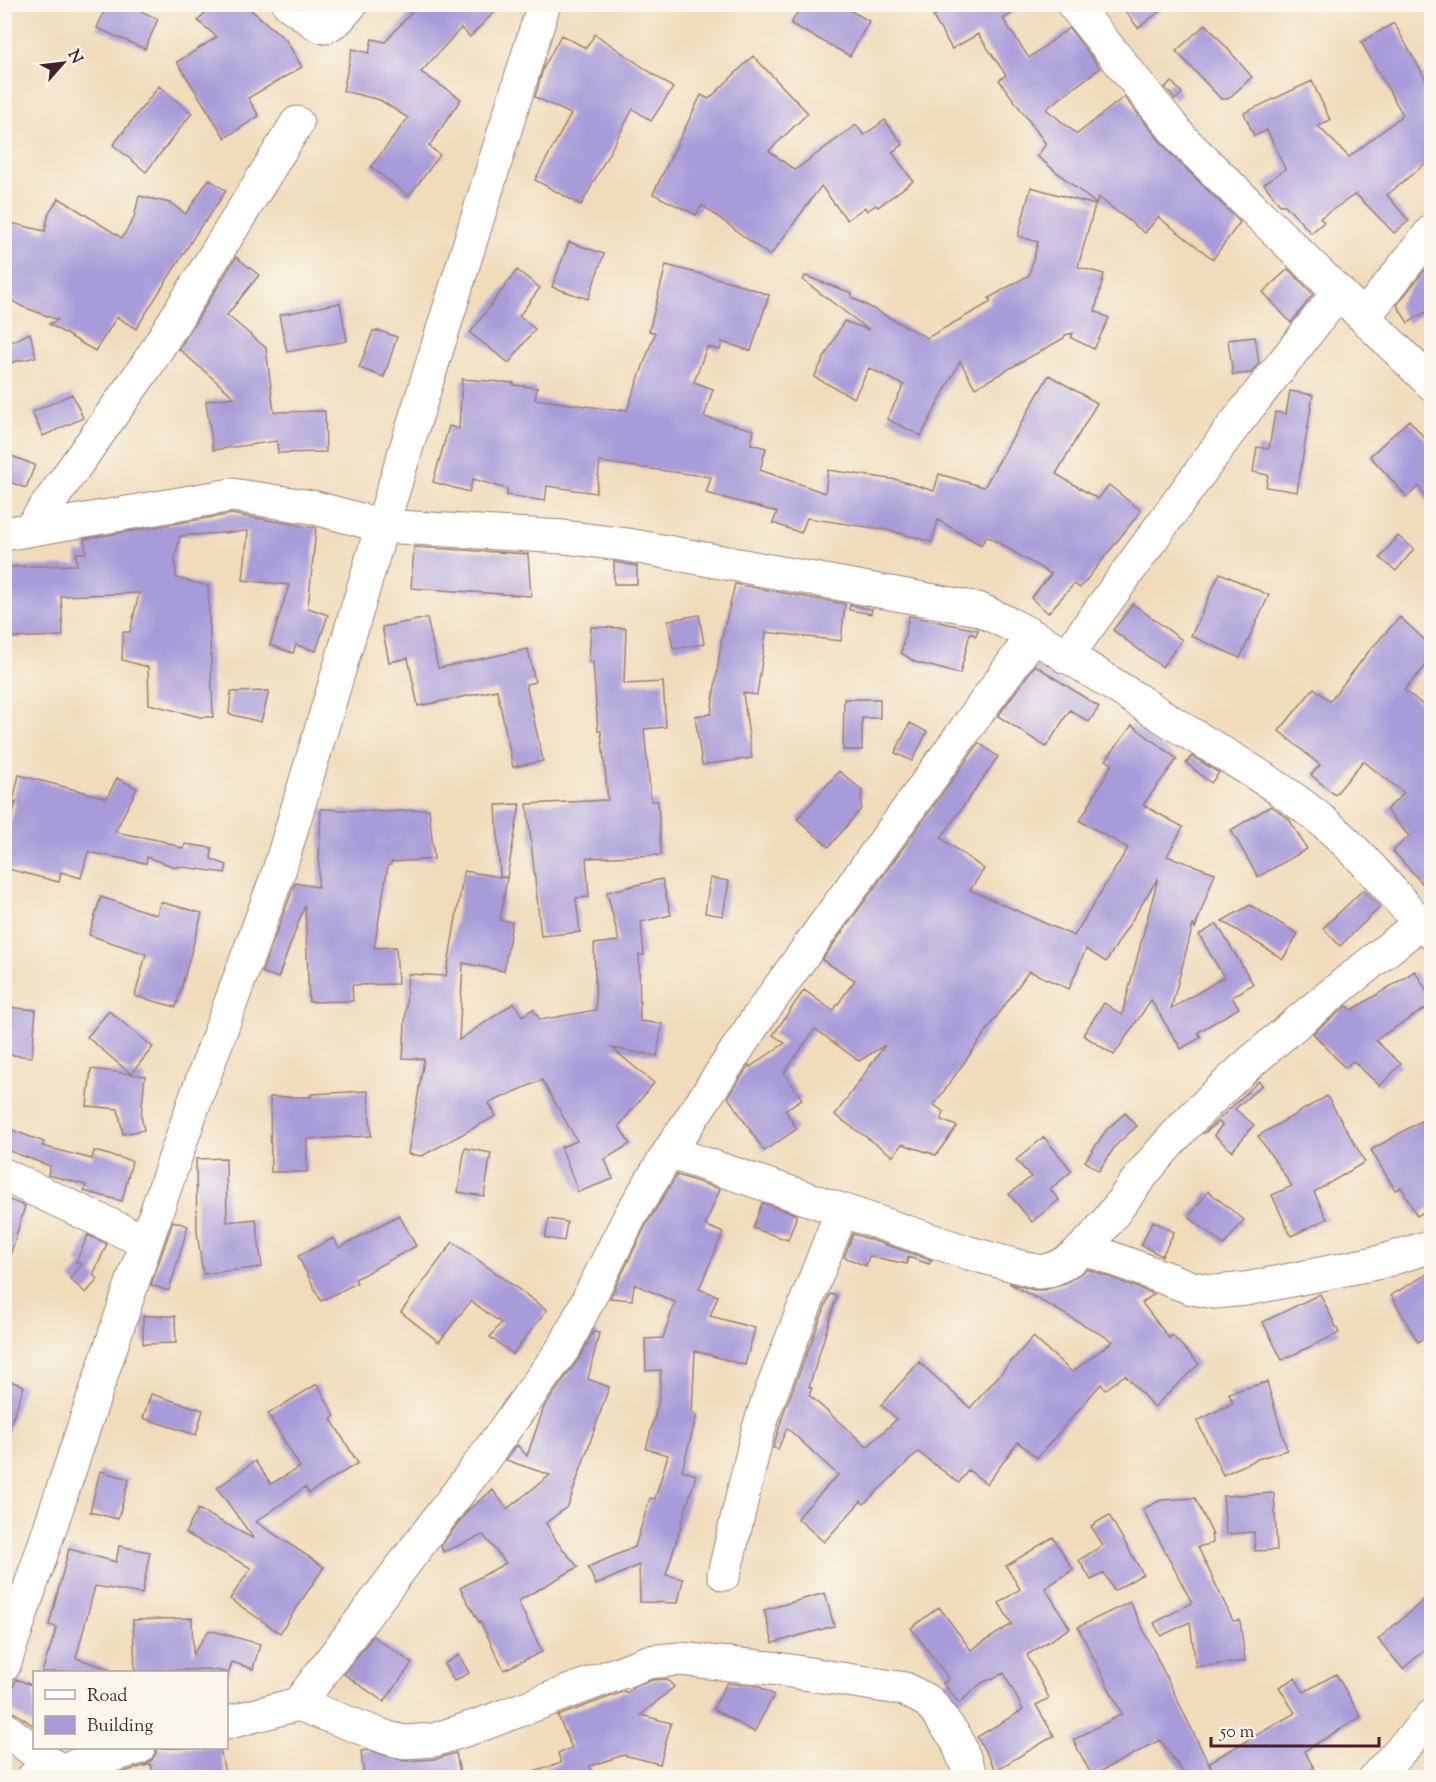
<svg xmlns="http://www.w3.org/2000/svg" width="1436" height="1782" font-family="'Sorts Mill Goudy',serif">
	<rect width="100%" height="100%" fill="#fbf7ec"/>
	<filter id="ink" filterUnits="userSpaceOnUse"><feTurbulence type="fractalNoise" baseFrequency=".0167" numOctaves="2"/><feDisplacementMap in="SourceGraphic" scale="12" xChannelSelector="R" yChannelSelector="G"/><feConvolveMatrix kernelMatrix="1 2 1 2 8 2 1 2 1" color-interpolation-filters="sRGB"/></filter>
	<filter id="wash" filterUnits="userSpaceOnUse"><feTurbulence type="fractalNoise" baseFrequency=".008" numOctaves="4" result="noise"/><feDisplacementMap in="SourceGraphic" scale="24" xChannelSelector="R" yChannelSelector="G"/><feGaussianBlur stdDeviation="1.35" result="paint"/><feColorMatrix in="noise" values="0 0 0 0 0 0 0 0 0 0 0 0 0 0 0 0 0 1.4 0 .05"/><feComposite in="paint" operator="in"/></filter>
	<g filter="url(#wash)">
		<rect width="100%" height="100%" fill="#f0dcbb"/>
		<g id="blocks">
			<path fill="#a79bd9" d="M107,4h19l32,15 -13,30 -48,-21z
				M212,4h32l42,36 16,27 -54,31 11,18 -34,22 -48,-76 40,-25 -19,-16z
				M419,4h83l-32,33 -9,-9 -40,44 40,27 -32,47 11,9 -31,41 -38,-29 37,-49 -28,-18 -37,-9 9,-42 17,4 3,-14 13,3z
				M802,4h37l30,17 -19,35 -59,-32z
				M953,4h74l-24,15 26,39 40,-30 31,40 -54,41 31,25 47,-37 46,56 70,69 -27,37 -55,-42 -13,16 -47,-36 -2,7 -59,-48 9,-12 -47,-64 7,-5 -28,-41 -26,15 -19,-32z
				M1120,4h49l-31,24z
				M1394,23l37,66v70l-44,36 22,26 -15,12 -38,-39 -36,24 4,4 -13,11 -26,-28h-5l-16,-21 21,-15 -18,-39 -13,6 -10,-23 68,-32 18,39 -12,6 31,31 54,-42 -42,-73z
				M1206,24l46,53 -24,22h-7l-45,-48z
				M595,34l78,54 -22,33 -18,-12 -52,96 -46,-25 36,-66 -36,-17 8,-28 18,-34 25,13z
				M753,56l55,57 -39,38 26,19 61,-45 8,10 21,-15 18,25 -11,7 21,29 -35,26 -2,-2 -9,6 -2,-4 -18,13 -26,-34 -51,70 -68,-51 -6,10 -43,-21 48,-99 8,4z
				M1172,82l10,11 -7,7 -10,-13z
				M159,86l33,27 -46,59 -33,-27z
				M209,179l17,12 -21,31 -3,2 -66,105 -19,-12 -22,34 -46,-27 9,-4 -37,-14 -17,-10v-55l3,-11 4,-7 34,8 4,-19 10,-14 63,40 12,-20 5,-22 31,7 16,11z
				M1031,187l64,18 -17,62 26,7 -9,37 14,7 -15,31 -23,-11 2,-5 -8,2 -1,3 -89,50 -15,-27 -39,75 -34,-17 17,-34 -35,-17 -15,30 -40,-21 30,-56 25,9 -66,-50 2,-4 47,17 -1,4 76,41 64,-36 -2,-4 40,-23 9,-33 -20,-6z
				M569,242l35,12 -16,45 -36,-12z
				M236,257l23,18 -32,40 39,33 8,64 51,-1 1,41 -48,1 -1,-12 -64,9 -7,-49 28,-4 -55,-48z
				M666,265l69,18 34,12 -18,56 -29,-9 -2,8 -13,-3 -13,35 19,7 -9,28 50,13 -3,14 15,4 -6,22 65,23 3,-23 70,10 36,11 5,-17 45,13 65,-112 48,28 -41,71 42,25 11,-14 32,26 -61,77 -6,-4 -26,29 -17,-15 20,-24 -64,-38 -6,9 -43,-25 -6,22 -44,-12 -81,-12 -6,15 -28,-10 4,-11 -71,-19 5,-16 -111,-15 -4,31 -49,-7 -2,15 -38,-6v-6l-34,-10 -4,13 -36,-10 16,-56 10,3 3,-50 52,4v2l23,3 -2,11 86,12v-2l6,1 28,-77 -6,-2z
				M1431,265v44l-23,14 -11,-18 26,-33z
				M1288,269l25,25 -22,29 -28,-31z
				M517,270l23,18 -21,28 16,13 -26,34 -39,-30z
				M340,303l7,38 -60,11 -8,-37z
				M373,331h7l17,6 -13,40 -25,-9z
				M30,333l6,24 -32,7v-19z
				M1255,337l4,26 -8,10 -18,2 -5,-35z
				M1290,391l23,4 -16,97 -31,-5 2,-12 -15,-3 4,-25 12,2 6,-37 11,2z
				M72,394l11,24 -40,18 -11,-24z
				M1409,420l22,25v65l-12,-24 -12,11 -37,-41z
				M4,453l31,12 -9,23 -22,-8z
				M232,514l84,14 -8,80 20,7 -12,36 -20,-6 -3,8 -23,-8 19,-60 -46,-5 5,-49 -68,5 -5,22 1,20 32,8 5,131h-13l-51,-13 -1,-37 -26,-7 1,-28h7l9,-39 -78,3 2,40 -59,2v-71l73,-2 -1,-12h10l-2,-14z
				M1398,536l16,13 -18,22 -16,-13z
				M414,547l114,7 3,42 -120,-8z
				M614,562l23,4v18h-23z
				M1220,573l49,22 -29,63 -49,-22z
				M735,584l110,20 -4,37 -75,-9 -9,63 -14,-2 9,65 -50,7 -7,-49 16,-2 11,-77z
				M1133,604l49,36 -20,27 -49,-37z
				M850,605l22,4 -1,5 -22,-4z
				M699,615l5,29 -31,5 -5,-29z
				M909,616l69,14 -2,6 -6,-3 -10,41 -45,-12 -14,-9z
				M1400,617l31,29v14l-27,30 27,21v182l-38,-42 16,-15 -23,-26 18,-17 -41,-32 -28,34 -24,-20 9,-10 -41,-34 35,-43 16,13 40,-51z
				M427,618l11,50 90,-19 7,33 -9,2 17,77 -30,6 -16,-77 -79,16 -10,-48 -19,4 -7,-35z
				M591,627l35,1 -2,56 39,-2 3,45 -22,2 7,72h7l3,54 -75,3 3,39 -13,1 4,34 -39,4 -14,-132 81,-4 -7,-69h-3l-5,-69h-4z
				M1035,665l64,42 -10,15 -19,-12 -24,37 -48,-31z
				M269,691l-8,31 -32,-8 2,-22z
				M844,699h36v19h-18v32h-19z
				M910,723l17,9 -15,29 -17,-8z
				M1132,725l45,34 -34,46 40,22 -16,29 48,17 -20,55 -2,-3 -22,84 53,-32 -25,-42 18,-11 36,60 -21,13 7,11 -41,24 3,5 -20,12 -30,-49 -37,55 -31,-20 21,-32 18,12 36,-137 -52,84 -20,-13 -17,40 -40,-18 -95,134 10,7 -3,8 16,6 -21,29 -34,-11 -9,12 -58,-41 50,-70 -26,16 -44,-32 -31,44 18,26 -17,11 12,19 -33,22 -36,-54 21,-32 1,2 35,-24 -12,-8 31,-45 29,21 22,-31 -33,-20 157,-217 19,14 -57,81 43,31 -14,21 104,46 54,-88 -48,-27 32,-57 -6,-4z
				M1192,756l27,17 -8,10 -25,-20z
				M839,771l23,19 -1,19 -32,38 -32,-28z
				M19,775l88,23 10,-20 20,10 -22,44 48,9 21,8 1,-5 27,4 -1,11 16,6 -2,8 -48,-7v2l-30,-11 -1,6 -58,-11 -7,26 -20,-6 -2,10 -55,-14v-22l12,-44 -4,3z
				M520,804l-13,73h-7l-4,-72z
				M1271,806l18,13 18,30 -49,28 -27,-47z
				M321,809l65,3 43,-3 5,50 -43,3v3h-3l-14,83 22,-1 2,37 -46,1 1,16 -44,1 -4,-97 -27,73 -16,-6 33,-89 23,4z
				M464,871l43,7 -7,42 12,2 -8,49 -41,-8 -4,77 55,-37 8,13 11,-7 7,11 56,-10 -2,-66 25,-3 -12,-49 55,-13 9,36 -30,7 3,33h-5l1,66 22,3 -5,32 -45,-8 42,35 -35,43 11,18 -25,15 8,20 -35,13 -17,-45 16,-6 -35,-61 -53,23 7,13 -74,40 -14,-2 16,-95 -21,-1 5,-84 38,2z
				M710,878l19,3 -6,35 -18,-3z
				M1363,890l17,17 -40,39 -17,-18z
				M101,897l56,18 3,-13 42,11 -26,94 -41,-11 11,-42 -57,-19z
				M1250,905l48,29 -15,25 -61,-38z
				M1415,971l16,27v7l-56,35 26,24 -21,22 -27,-25 -8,7 -32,-35 34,-27 5,4z
				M4,1007l32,3 -4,47 -28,-3z
				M109,1011l44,36 -22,27 14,2 -4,40 3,14 -21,4 -5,-25 -31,-3 4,-37 40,5 -44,-37z
				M1259,1081l3,4 -27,24 19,16 -22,26 -18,-16 8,-10 -3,-3 -16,12z
				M368,1091l3,45 -64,3v33h-36l-1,-75h41v-3z
				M1327,1096l38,66 -51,30 13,27 -36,17 -19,-41 20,-9 -34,-50z
				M1125,1113l12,13 -21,19 -17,26 -14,-10 22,-32z
				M1431,1115v93l-14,8 -16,-29 -6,3 -24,-40z
				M4,1127l40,15 -2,4 50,13 2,-8 38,10 -10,40 -38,-10 2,-6 -38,-10 2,-9 -46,-17z
				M1044,1137l28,34 -22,18 9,11 -27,22 -23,-28 22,-17 -15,-17z
				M465,1148l26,5 -7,43 -26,-4z
				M226,1158l1,64 29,-3 6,48 -59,7 -6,-42 -1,-73z
				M677,1175l43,14 -15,36 18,8 -24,56 19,7 -8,20 45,12 -10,37 -50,-14 -3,62 5,2 -15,55 14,5 -30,100 17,4 -5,24 -38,-1 -1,-37 -43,20 -8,-18 47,-20 15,-49 5,1 13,-44 -22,-6 13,-49 2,-30 -15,1 -1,-32 18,-1 12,-36 -41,-18 -2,16 -22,-2 36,-73z
				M1208,1191l36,29 -20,25 -35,-28z
				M4,1198l21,8 -16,54 -5,-1z
				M762,1203l35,12 -9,25 -35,-12z
				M399,1215l17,31 -61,33 2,4 -36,18 -23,-45 36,-18 5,10z
				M549,1219l18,3 -3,19 -19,-3z
				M173,1221l15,5 -19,65 -18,-6z
				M1153,1221l21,11 -12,24 -21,-11z
				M853,1234l79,26 -3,4 -21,-7 -1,7 -38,-8 -3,10 -22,-9z
				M88,1235l19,9 -14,31 5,4 -12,14 -16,-14 12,-15 -6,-2z
				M453,1242l94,68 -34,44 -23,-17 11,-14 -30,-22 -32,41 -38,-30z
				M1087,1269l67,25 -12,9 27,35 3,-3 27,29 -45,43 -29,-32 -20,15 -4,-6 -64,74 -19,-16 -31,42 -19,-14 -9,13 -41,-31 -54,52 -3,-3 -37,41 -27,-24 41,-43 -51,-47 -9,21 -5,-1 12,-39 45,-115 7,2 -28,91 3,1 -3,7 58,52 30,-28 -16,-14 38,-43 51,46 63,-71 39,35 41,-31 -104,-58 25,7h9l19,-5z
				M1431,1272v62l-13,8 -27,-47z
				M1320,1294l19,39 -57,27 -19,-38z
				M143,1316h32l1,27 -33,1z
				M593,1332l6,1 -11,46 21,8 -41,119 -22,17 11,19 21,25 -60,34 24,51 -38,18 -24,-49 -1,1 -19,-34 46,-25 -23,-28 -40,17 -2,-6 28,-37 24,-19 14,19 43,-34 -44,-15 11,-15 10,11 17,-49 36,-50z
				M4,1379l20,7 -17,48 -3,-1z
				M1267,1382l20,68 -30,9 -34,16 -26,-54 36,-18 -4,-10z
				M317,1384l18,32 -4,3 27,44 -49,30 -4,-6 -49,35 68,45 -44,66 -50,-34 21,-31 -66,-35 13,-24 56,30 -37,-51 38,-27 16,23 29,-17 -32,-53z
				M151,1394l52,16 -7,25 -53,-17z
				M100,1471l29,8 -11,40 -28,-7z
				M1274,1493l3,57 -22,1 -1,-19 -28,2 -3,-38z
				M1195,1498l18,37h-2l2,8 -15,4 35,74 7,-1 5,41 -49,6 -6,-45 -29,14 -7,-13 38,-20 -49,-94 18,-9z
				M1109,1515l34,59 -29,17 -10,-18 -13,7 -12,-20 24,-15 -12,-19z
				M1053,1537l20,33 -28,18 25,40 -43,27 22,43 -13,7 18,31 -58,34 -19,-33 46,-27 -19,-37 -22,10 -23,20 -16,-20 6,-4 -38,-51 28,-21 32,43 41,-26 -13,-21 21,-14 -14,-23z
				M119,1546l31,6 -8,42 -47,-8 -19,72 33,11 -1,3h-66l15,-45 -8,-2 20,-76 47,13z
				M825,1593l9,33 -61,17 -9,-33z
				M1431,1594v50l-28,25 -25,-30z
				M1130,1602l81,167 -1,-7 85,-49 -16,-26 16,-9 9,14 32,-18 25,43 -57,34 10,17 -17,10h-110l-27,-38 -68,36 -19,-36 49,-26 -44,-87z
				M192,1618l1,36 16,-24 51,14 -7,25 -21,-7 -4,13 -2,-3 -19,-3 -72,3 -2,-52z
				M373,1636l39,27 -28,39 -40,-28z
				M459,1655l10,18 -15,8 -10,-17z
				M16,1679l18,7v40l-19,-13 -10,-3z
				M667,1679l7,8 -33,28 30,8 -11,41 -36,-9 -34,11 4,12h-66v-4l33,-11 -3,-10 14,-5 -14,-32 67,-25 2,2 7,-6 18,-7z
				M727,1683l31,3 16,9 -20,37 -41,-23z
				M156,1748h64l6,30h-72l-3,-14 -35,10 27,-8 8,-5 5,-8z
				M368,1750l37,11 31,-2 20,-6 5,25h-97l-3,-27z"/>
		</g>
	</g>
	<g filter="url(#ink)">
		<use href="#blocks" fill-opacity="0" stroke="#9d7e73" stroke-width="1.5"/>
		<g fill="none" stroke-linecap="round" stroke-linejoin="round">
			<defs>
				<path id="minor" d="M289,4l28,20 8,3 13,-8 13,-15
					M1073,4l110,136 249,244
					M1364,317l68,-86
					M31,528l116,-163 150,-242
					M4,534l228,-39 80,12 70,19 182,11 64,8 350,64c70,31 135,76 200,117 50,31 103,60 148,98 34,29 64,66 94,99l12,10
					M1066,657l166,-229 107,-136
					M669,1152l300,101 70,19c39,-3 74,-58 95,-87 79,-103 186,-180 286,-262
					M4,1175l142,67
					M1084,1248l108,40 23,4 31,-3 134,-27 52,-16
					M724,1574l34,-143 9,-28 75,-193
					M4,1665l142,-423 48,-139 85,-232 103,-345 162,-522
					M298,1704l184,-243 83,-115 65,-130 39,-64 90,-136 273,-379
					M226,1723l72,-19 90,34 16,4 30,-2 46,-15 168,-63 31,-3 92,9 134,21 24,13 27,36 16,40
					M4,1728l53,41
					M33,1778l105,-30
					M1375,1778l57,-62"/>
			</defs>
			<use href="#minor" stroke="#9d7e73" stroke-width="35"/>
			<use href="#minor" stroke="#fff" stroke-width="33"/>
		</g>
	</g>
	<rect width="1436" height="1782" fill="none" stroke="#fbf7ec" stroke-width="24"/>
	<rect x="33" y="1671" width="195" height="78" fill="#fbf7ec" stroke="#b4a19f" stroke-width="1.5"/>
	<rect x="45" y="1690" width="30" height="9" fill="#ffffff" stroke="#b4a19f" stroke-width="1.5"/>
	<text x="87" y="1701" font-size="18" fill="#4a1f2b">Road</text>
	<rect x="45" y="1716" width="30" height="18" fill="#a79bd9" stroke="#b4a19f" stroke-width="1.5"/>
	<text x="87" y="1731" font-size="18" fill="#4a1f2b">Building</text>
	<g transform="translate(63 63) rotate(62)" stroke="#fbf7ec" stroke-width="4.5" paint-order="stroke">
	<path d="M0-4.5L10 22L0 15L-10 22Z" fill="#4a1f2b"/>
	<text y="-9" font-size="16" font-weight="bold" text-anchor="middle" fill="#4a1f2b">N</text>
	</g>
	<path d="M1211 1737v9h168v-9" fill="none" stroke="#4a1f2b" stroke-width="3"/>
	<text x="1220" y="1737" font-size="18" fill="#4a1f2b" stroke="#fbf7ec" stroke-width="4.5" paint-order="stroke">50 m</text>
</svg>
